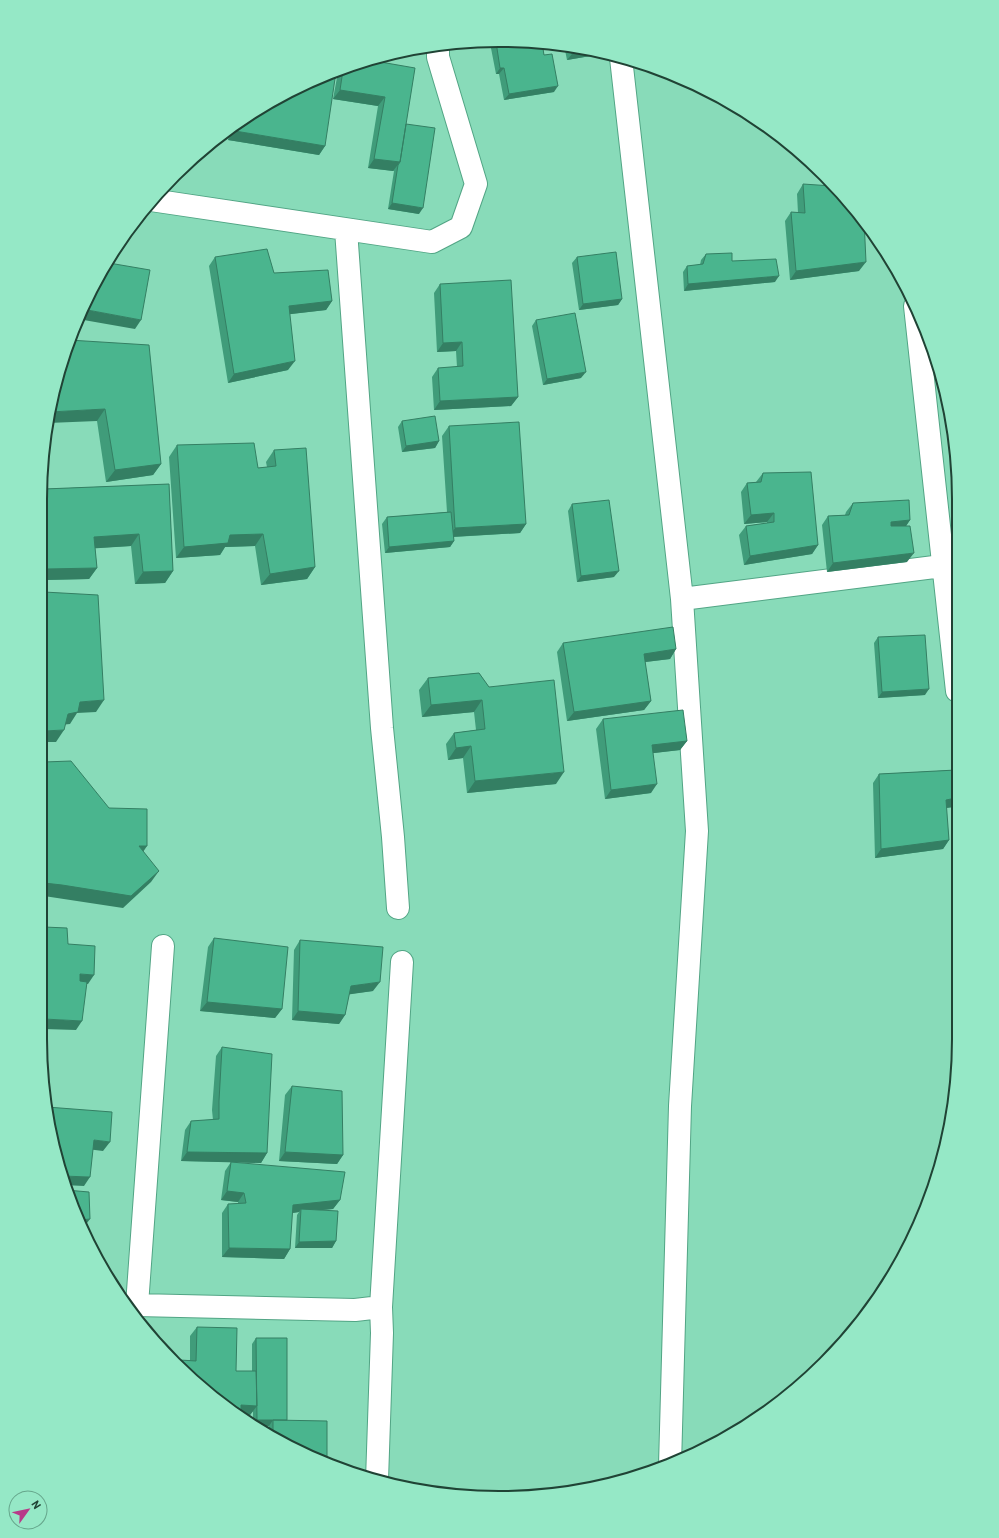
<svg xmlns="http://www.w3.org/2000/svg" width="999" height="1538" font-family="Barlow,sans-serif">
	<rect width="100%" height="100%" fill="#88dbb9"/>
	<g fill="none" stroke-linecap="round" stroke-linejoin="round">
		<defs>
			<path id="street" d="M621,58l61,541 15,232 -17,275 -10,359
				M151,200l281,42 29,-15 15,-43 -38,-127v-11
				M346,230l36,498 11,109 5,71
				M915,306l42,385
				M682,599l276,-35
				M163,946l-26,359 218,5 26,-3
				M377,1480l5,-147 -1,-26 21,-345"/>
		</defs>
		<use href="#street" stroke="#52a585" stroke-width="24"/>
		<use href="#street" stroke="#fff" stroke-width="22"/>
	</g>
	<path fill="#409c7a" d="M491,42l51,1 2,12 10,37 -50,8 -5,-26h-3l-6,-31z
		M564,45l38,9 -35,6z
		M369,60l37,64 13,90 -31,-5 6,-38 -26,-3 10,-62 -45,-7 5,-27z
		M296,87l29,59 -6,9 -91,-15 2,-12z
		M803,184l31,10 25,77 -69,9 -5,-59 6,-9 7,1 -1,-19z
		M706,254l26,7 43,21 -91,9 -1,-19 4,-6 13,-1 1,-5z
		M215,257l59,16 58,28 -6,9 -36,4 -2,56 -60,13 -19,-117z
		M577,257l45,42 -4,6 -39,5 -7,-47z
		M440,284l78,113 -7,9 -77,4 -2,-33 6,-9 19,-1 -1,-16 -19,1 -3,-59z
		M536,320l45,58 -38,7 -11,-59z
		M64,352l97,112 -8,11 -47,7 -9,-61z
		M402,421l37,20 -4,7 -33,4 -4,-25z
		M449,426l77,98 -6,9 -66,4v4l-4,6 -65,6 -3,-29 5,-7 60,-5 -5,-76z
		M177,445l81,23 9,-1 -1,-5 8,-12 41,117 -8,12 -46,6 -6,-39 -30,1 -5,8 -44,3 -7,-101z
		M763,473l55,72 -6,9 -68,11 -5,-30 7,-9 21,-3v-1l-23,2 -3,-32 6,-9 9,-1z
		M169,484l4,87 -8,12 -30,1 -4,-38 -36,2 2,20 -8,11 -45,1v-91z
		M853,503l57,17 -4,6 1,36 -80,10 -5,-47 6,-9 17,-1 1,-3z
		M572,504l42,73 -37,5 -9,-71z
		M878,637l47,58 -47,3 -4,-55z
		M563,643l113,6 -6,10 -25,3 6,39 -7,9 -77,11 -10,-69z
		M479,673l77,111 -89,9 -4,-35 -15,2 -2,-16 8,-11 22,-3 -2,-18 -52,5 -3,-27 9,-12z
		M603,719l84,22 -7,9 -27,3 -2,40 -46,6 -9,-70z
		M956,770v32l-3,5 -7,1 3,32 -6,9 -68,9 -2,-75 6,-9z
		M214,938l68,71 -7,9 -75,-7 8,-64z
		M300,940l73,51 -24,3 -4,21 -6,9 -47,-4 2,-70z
		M222,1047l45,106 -6,10 -25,-1 104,38 -7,9 -12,1 15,31 -4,7h-37l2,-33 2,-3 -7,1 -2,36 -6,10 -62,-2v-44l6,-9h10v-2l-17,-2 4,-29 6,-9 -50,-1 4,-31 6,-9 22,-1 -1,-10 4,-54z
		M292,1086l51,69 -6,9 -58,-3 6,-66z
		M197,1327l39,44h16v-27l4,-6 31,82 40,42 -57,-25 -3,-2v-6l2,-3h-15l-1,-1v-14l-3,4 -9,-1 -21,-11 -44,-38 4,-5h10v-24z"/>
	<path fill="#347f63" d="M589,51l13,3 -35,6 5,-6z
		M500,68h4l-5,6h-3z
		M558,86l-4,6 -50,8 5,-6z
		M340,90l45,7 -7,9 -45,-7z
		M235,131l90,15 -6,9 -91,-15z
		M374,159l26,3 -7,9 -25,-3z
		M392,203l31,5 -4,6 -31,-5z
		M866,262l-7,9 -69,9 6,-9z
		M779,276l-4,6 -91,9 4,-7z
		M622,299l-4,6 -39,5 4,-6z
		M332,301l-6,9 -43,5 6,-9z
		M82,309l59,11 -6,9 -57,-10z
		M462,342l-6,9 -19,1 6,-9z
		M295,361l-7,9 -60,13 6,-9z
		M586,372l-5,6 -38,7 4,-6z
		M518,397l-7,9 -77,4 6,-9z
		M105,409l-8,12 -49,2 2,-11z
		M439,441l-4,7 -33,4 4,-6z
		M161,464l-8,11 -47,7 9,-12z
		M774,513l-7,9 -23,2 7,-9z
		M910,520l-6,9 -20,2 7,-9z
		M526,524l-6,9 -71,4 6,-9z
		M139,534l-8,12 -46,3 9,-12z
		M263,534l-8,12 -30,1 -5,8 -44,3 8,-11 46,-12z
		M454,541l-4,6 -65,6 4,-6z
		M818,545l-6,9 -68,11 6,-9z
		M914,553l-7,9 -80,10 6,-9z
		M315,567l-8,12 -46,6 9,-11z
		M97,568l-8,11 -45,1v-8l2,-3z
		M173,571l-8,12 -30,1 8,-12z
		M619,571l-5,6 -37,5 4,-6z
		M676,649l-6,10 -33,4 7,-9z
		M929,689l-4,6 -47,3 4,-6z
		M104,700l-8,12 -19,1 -7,11 -10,1 8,-11 12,-12z
		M482,700l-8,12 -52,5 9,-12z
		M651,701l-7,9 -77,11 7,-9z
		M64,730l-8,12h-12v-11z
		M687,741l-7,9 -34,4 6,-9z
		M471,746l-8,12 -15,2 8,-12z
		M564,772l-8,12 -89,9 8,-12z
		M657,784l-6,9 -46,6 6,-9z
		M956,798v4l-3,5 -14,2 7,-9z
		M949,840l-6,9 -68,9 6,-9z
		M139,846h8l-8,12z
		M159,871l-8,11 -28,26 -79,-12v-13z
		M80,974l14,1 -6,9 -14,-1z
		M380,982l-7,9 -28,4 6,-9z
		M207,1002l75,7 -7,9 -75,-7z
		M298,1011l47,4 -6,9 -47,-4z
		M44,1019l38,2 -6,9 -32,-1z
		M94,1140l16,2 -7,9 -16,-2z
		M187,1152l80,1 -6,10 -80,-2z
		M285,1152l58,3 -6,9 -58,-3z
		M62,1176l28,1 -6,9 -20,-1z
		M227,1191l17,2 -6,9 -17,-2z
		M340,1200l-7,9 -32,3v-3l-2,3 -13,2 7,-9z
		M90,1219l-6,8 -3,-7z
		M336,1241l-4,7h-37l4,-6z
		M229,1248l61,1 -6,10 -62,-2z
		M241,1405l16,1 -7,9 -14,-1z
		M257,1420h30h-14l-4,6h-15l-1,-1z"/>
	<path fill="#4ab58e" stroke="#347f63" d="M496,42l46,1 2,12 8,-1 6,32 -49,8 -5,-26h-4z
		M570,46l19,5 -17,3z
		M369,60l46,8 -15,94 -26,-3 11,-62 -45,-7 3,-20z
		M336,72l-11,74 -90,-15 1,-6 60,-38z
		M406,124l29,4 -12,80 -31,-5 6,-38 2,-3z
		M803,184l29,2 2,2v6h6l24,25 2,43 -70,9 -5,-59 14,1z
		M267,249l7,24 54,-3 4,31 -43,5 6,55 -61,13 -19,-117z
		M616,252l6,47 -39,5 -6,-47z
		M732,253v8l44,-2 3,17 -91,8 -1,-18 16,-2 3,-10z
		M109,263l41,7 -9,50 -59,-11 5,-13z
		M511,280l7,117 -78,4 -2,-33 25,-2 -1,-24 -19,1 -3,-59z
		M575,313l11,59 -39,7 -11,-59z
		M69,340l80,5 12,119 -46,6 -10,-61 -55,3 14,-60z
		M435,416l4,25 -33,5 -4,-25z
		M519,422l7,102 -71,4 -6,-102z
		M254,443l4,25 18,-2 -2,-16 32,-2 9,119 -45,7 -7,-40 -33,1 -2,8 -44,4 -7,-102z
		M811,472l7,73 -68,11 -4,-30 28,-4v-9l-23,2 -4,-32 14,-1 2,-9z
		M169,484l4,87 -30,1 -4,-38 -45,3 3,31 -51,1 -2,-8v-72z
		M609,500l10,71 -38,5 -9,-72z
		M909,500l1,20 -19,2v4h19l4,27 -81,10 -5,-47 21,-1 4,-12z
		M451,512l3,29 -65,6 -2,-30z
		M44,592l54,3 6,105 -24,2 -2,10 -10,2 -4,16 -20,1z
		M673,627l3,22 -32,5 7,47 -77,11 -11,-69z
		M925,635l4,54 -47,3 -4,-55z
		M479,673l10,14 65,-7 10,92 -89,9 -4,-35 -15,2 -2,-15 31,-4 -3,-29 -51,5 -3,-27z
		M683,710l4,31 -35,4 5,39 -46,6 -8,-71z
		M71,761l38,47 38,1v37h-8l20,25 -28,25 -69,-11 -18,-2v-121z
		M956,770v28l-10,2 3,40 -68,9 -2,-75z
		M44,927l23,1 1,16 27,2 -1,29 -14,-1v7l7,1 -5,39 -38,-2z
		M214,938l74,9 -6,62 -75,-7z
		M300,940l83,7 -3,35 -29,4 -6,29 -47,-4z
		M222,1047l50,7 -5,99 -80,-1 4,-31 28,-2v-18z
		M292,1086l50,5 1,64 -58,-3z
		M47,1107l65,5 -2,30 -16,-2 -4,37 -28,-1 -15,-64z
		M231,1162l114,10 -5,28 -47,5 -3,44 -61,-1 -1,-44 18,-1 -2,-10 -17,-2z
		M66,1190l23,2 1,27 -9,1z
		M301,1209l37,2 -2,30 -37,1z
		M197,1327l40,1 -1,43h20l1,35 -16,-1v12l-21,-14 -40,-35v-8l16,1z
		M256,1338h31v82h-30z
		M273,1420l54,1v41l-54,-24z
		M351,1473h14v4l-13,-3z"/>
	<path d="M0 0H999V1538H0ZM499 47H500A452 452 0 0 1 952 499V1039A452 452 0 0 1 500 1491H499A452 452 0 0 1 47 1039V499A452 452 0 0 1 499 47Z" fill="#95e8c6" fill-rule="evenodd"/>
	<path fill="none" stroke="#204335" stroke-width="2" d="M499 47H500A452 452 0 0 1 952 499V1039A452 452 0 0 1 500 1491H499A452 452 0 0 1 47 1039V499A452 452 0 0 1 499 47Z"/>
	<g transform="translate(28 1510) rotate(57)"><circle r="19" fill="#95e8c6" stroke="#66a68c"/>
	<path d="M0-3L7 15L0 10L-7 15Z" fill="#b83a89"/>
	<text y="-6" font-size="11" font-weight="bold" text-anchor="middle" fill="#204335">N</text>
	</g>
</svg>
